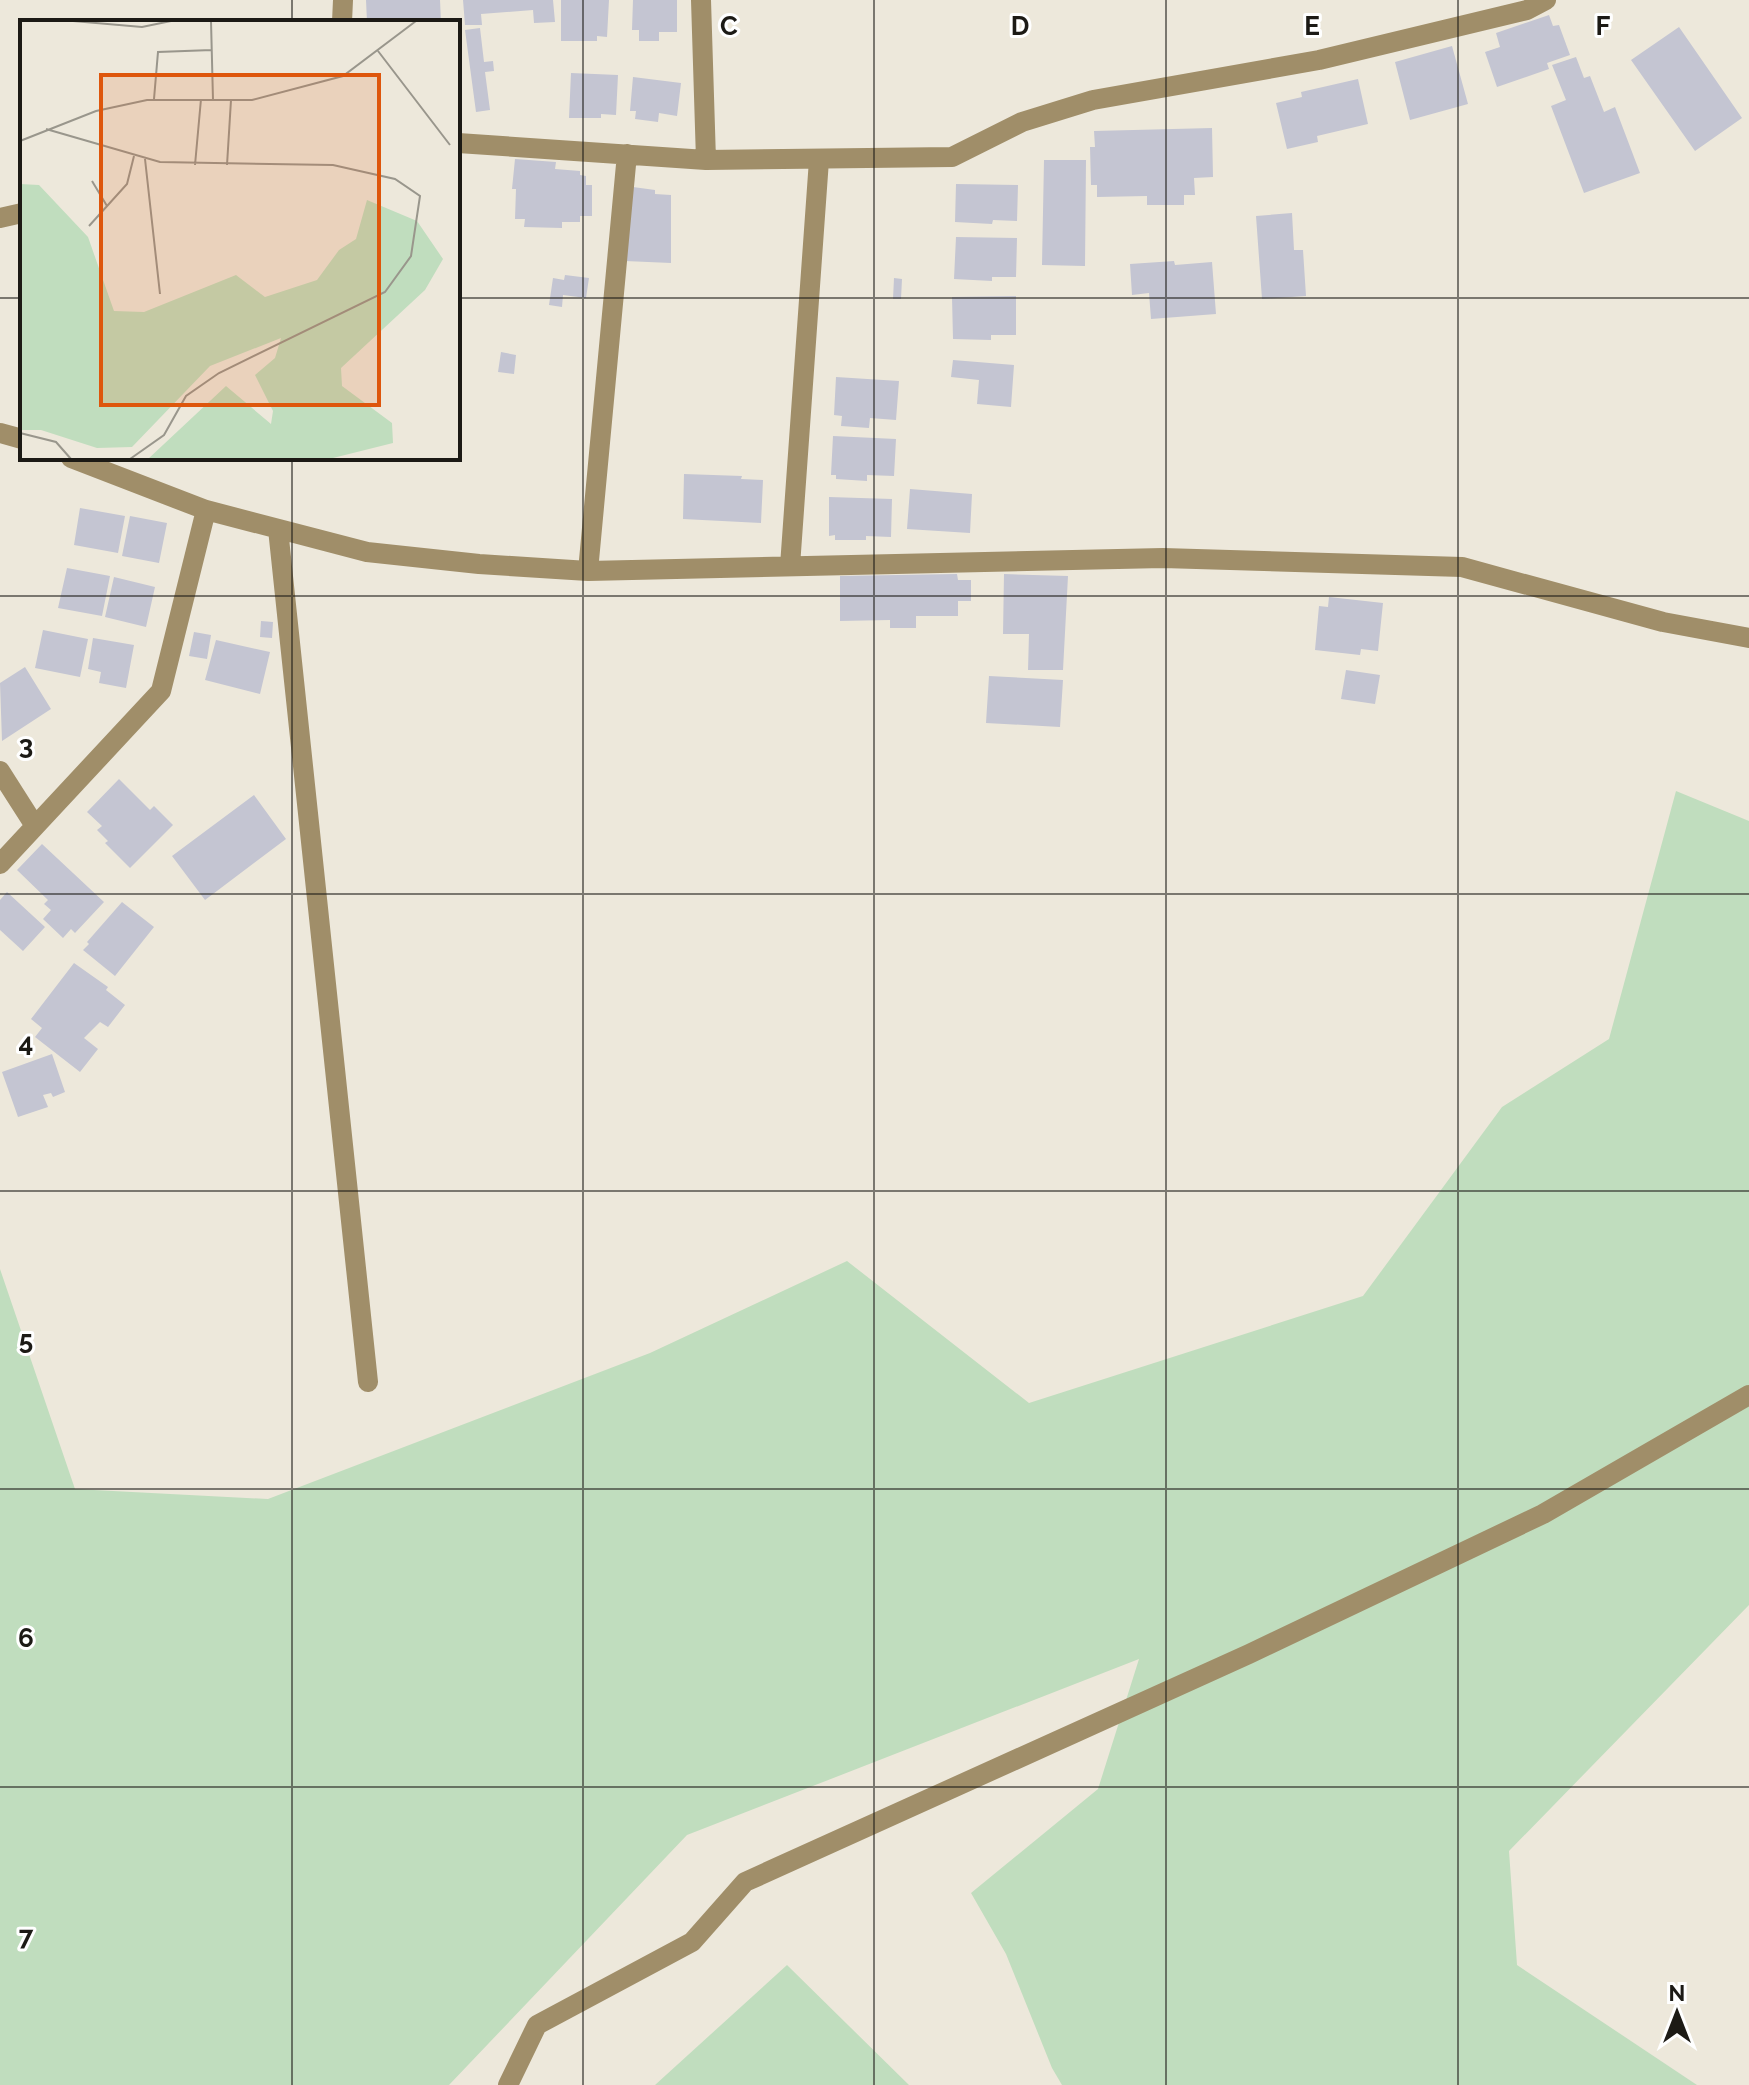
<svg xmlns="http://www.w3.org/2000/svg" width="1749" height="2085" font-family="Raleway,sans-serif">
	<rect width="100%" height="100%" fill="#ede8db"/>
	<path fill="#c0ddbe" d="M1676,791l73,30v784l-240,246 8,114 180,120h-635l-10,-17 -46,-114 -35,-61 127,-104 41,-130 -452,176 -238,250h-449v-816l75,220 193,10 382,-146 197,-92 182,142 334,-107 139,-189 107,-68z
		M787,1965l122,120h-254z"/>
	<path fill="#c4c5d2" d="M366,0h74l1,22h-74z
		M463,0h90l2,22 -21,1 -1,-13 -52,4 1,11h-17z
		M561,0h48l-2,37 -10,-1v5h-36z
		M633,0h44v32h-18v9h-20v-11h-7z
		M1549,15l4,11 6,-1 11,30 -23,8 2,6 -52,18 -12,-35 15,-5 -4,-14z
		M1679,27l63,91 -47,33 -64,-91z
		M480,28l4,34 9,-1 1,10 -9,1 5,38 -14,2 -11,-82z
		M1452,46l16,58 -58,16 -15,-58z
		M1576,57l8,21 6,-2 14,36 11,-5 25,66 -56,20 -33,-87 15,-6 -14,-35z
		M571,73l47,2 -2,40 -15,-1v4h-32z
		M633,77l48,6 -4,33 -18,-3 -1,9 -23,-3 1,-8h-6z
		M1358,79l10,45 -51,12 1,6 -31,7 -11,-46 26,-6 -1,-5z
		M1212,128l1,49 -19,1 1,17h-11v10h-37v-9l-50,1v-12h-6l-1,-38h5l-1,-16z
		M515,159l41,3 -1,7 25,2v4l6,1v9h6v31h-12v6h-18v6l-38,-1 1,-8h-10l1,-30h-4z
		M1044,160h42l-1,106 -43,-1z
		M956,184l62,1 -1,36 -24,-1 -1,4 -37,-2z
		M633,187l22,3v4l16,1v68l-46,-2z
		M1292,213l2,37h9l3,46 -44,3 -6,-83z
		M956,237l61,1 -1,39h-24v4l-38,-2z
		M1174,261l1,4 37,-3 4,52 -65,5 -2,-26 -17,2 -2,-31z
		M565,275l24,3 -3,20 -23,-3 -1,12 -13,-2 4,-27 11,2z
		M894,278l8,1 -1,20h-8z
		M1016,296v39h-25v5l-38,-1 -1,-42z
		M501,352l15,3 -2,19 -16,-2z
		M953,360l61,5 -3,42 -34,-3 2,-24 -28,-3z
		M836,377l63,4 -3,39 -26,-2 -1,10 -28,-2 1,-10 -8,-1z
		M833,436l63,3 -2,37 -27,-1v6l-31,-2v-4h-5z
		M684,474l58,2 -1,3 22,1 -2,43 -78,-4z
		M910,489l62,5 -2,39 -63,-4z
		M829,497l63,2 -1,38 -25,-1v4h-31v-5l-6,1z
		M80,508l45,8 -7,37 -44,-8z
		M130,516l37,7 -8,40 -37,-7z
		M67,568l43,8 -8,40 -44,-8z
		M957,574l1,6h13v21h-13v15h-42v12h-26v-8l-50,1v-45z
		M1004,574l64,2 -5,94h-35l1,-36h-26z
		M114,577l41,10 -9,40 -41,-10z
		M1329,597l54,6 -5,48 -17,-2 -1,6 -45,-5 4,-44 9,1z
		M261,621l12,1 -1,16 -12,-1z
		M43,630l45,9 -8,38 -45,-9z
		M194,632l17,3 -4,24 -18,-3z
		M93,638l41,7 -8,43 -27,-5 2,-11 -13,-3z
		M216,640l54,12 -10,42 -55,-14z
		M25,667l26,42 -49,32 -2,-58z
		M1346,670l34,5 -5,29 -34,-5z
		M989,676l74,4 -3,47 -74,-4z
		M119,779l31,31 4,-4 19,19 -43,43 -25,-25 3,-2 -11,-11 5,-4 -15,-14z
		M254,795l32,44 -81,61 -33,-44z
		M42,844l62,58 -29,31 -4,-4 -8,9 -20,-19 8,-9 -7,-6 4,-4 -31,-30z
		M7,892l38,35 -22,24 -23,-21v-30z
		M122,902l32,25 -39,49 -32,-26 6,-6 -2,-2z
		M74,963l34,24 -2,3 19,15 -17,22 -8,-5 -16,16 14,11 -18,23 -45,-35 7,-9 -11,-9z
		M52,1054l13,38 -12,5 -2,-4 -8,2 5,12 -30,10 -16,-45z"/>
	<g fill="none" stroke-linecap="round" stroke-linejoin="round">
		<path stroke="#a08e69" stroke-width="20" d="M701,0l5,160
			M342,22l1,-22
			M458,143l248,17 246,-3 70,-35 71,-22 226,-40 208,-50 19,-10
			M0,218l22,-5
			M0,433l22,6
			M71,458l135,52 161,42 112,12 109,7 575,-13 299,9 201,55 86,16
			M278,529l90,853
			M790,566l29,-406
			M588,571l39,-417
			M0,771l35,55
			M0,864l161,-173 45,-181
			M508,2085l29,-60 155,-83 53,-60 504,-228 294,-140 206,-119"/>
	</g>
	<path fill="none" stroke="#1c1a15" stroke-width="2" stroke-opacity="0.55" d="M292,0v22M583,0v2085M874,0v2085M1166,0v2085M1458,0v2085M0,298h22M458,298h1291M292,458v1627M0,596h1749M0,894h1749M0,1191h1749M0,1489h1749M0,1787h1749"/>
	<g transform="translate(20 20)">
		<rect width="440" height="440" fill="#ede8db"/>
		<path d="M0,164l19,1 49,52 26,74 30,1 92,-37 29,22 52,-17 22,-30 17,-11 11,-39 50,21 26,38 -18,31 -84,78 1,18 50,37 1,20 -64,16h-181l78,-73 45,38 2,-13 -18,-36 20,-17 6,-20 -71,28 -78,81 -35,1 -56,-18h-21z" fill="#c0ddbe"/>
		<path fill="none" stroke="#99968c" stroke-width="2" d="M53,1l69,6 29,-6M191,1l2,79M358,31l72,94M134,79l4,-47 54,-2M26,109l114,33 173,3 62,14 25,17 -9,60 -26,36 -166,81 -33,23 -22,39 -34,24M0,121l76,-30 51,-11h105l91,-24 73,-55M125,139l15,135M175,145l6,-66M207,145l4,-65M72,161l15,25M69,206l38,-42 7,-28M0,413l36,9 15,17"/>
		<path fill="#de560c" fill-opacity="0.15" stroke="#de560c" stroke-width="4" d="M81,55h278v330h-278z"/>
		<rect width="440" height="440" fill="none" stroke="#1c1a15" stroke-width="4"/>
	</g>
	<g font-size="26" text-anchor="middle" font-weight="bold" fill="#1c1a15" stroke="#fff" stroke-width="6" stroke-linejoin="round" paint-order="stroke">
		<text x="729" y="35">C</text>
		<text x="1020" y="35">D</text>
		<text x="1312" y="35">E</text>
		<text x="1603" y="35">F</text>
		<text x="26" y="754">3</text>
		<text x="26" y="1052">4</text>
		<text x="26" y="1349">5</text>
		<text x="26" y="1647">6</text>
		<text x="26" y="1945">7</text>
	</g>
	<g transform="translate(1677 2013)" stroke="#ffffff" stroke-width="6" paint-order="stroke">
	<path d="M0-6L14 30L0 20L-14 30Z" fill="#1c1a15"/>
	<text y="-12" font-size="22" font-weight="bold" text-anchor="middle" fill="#1c1a15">N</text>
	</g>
</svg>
